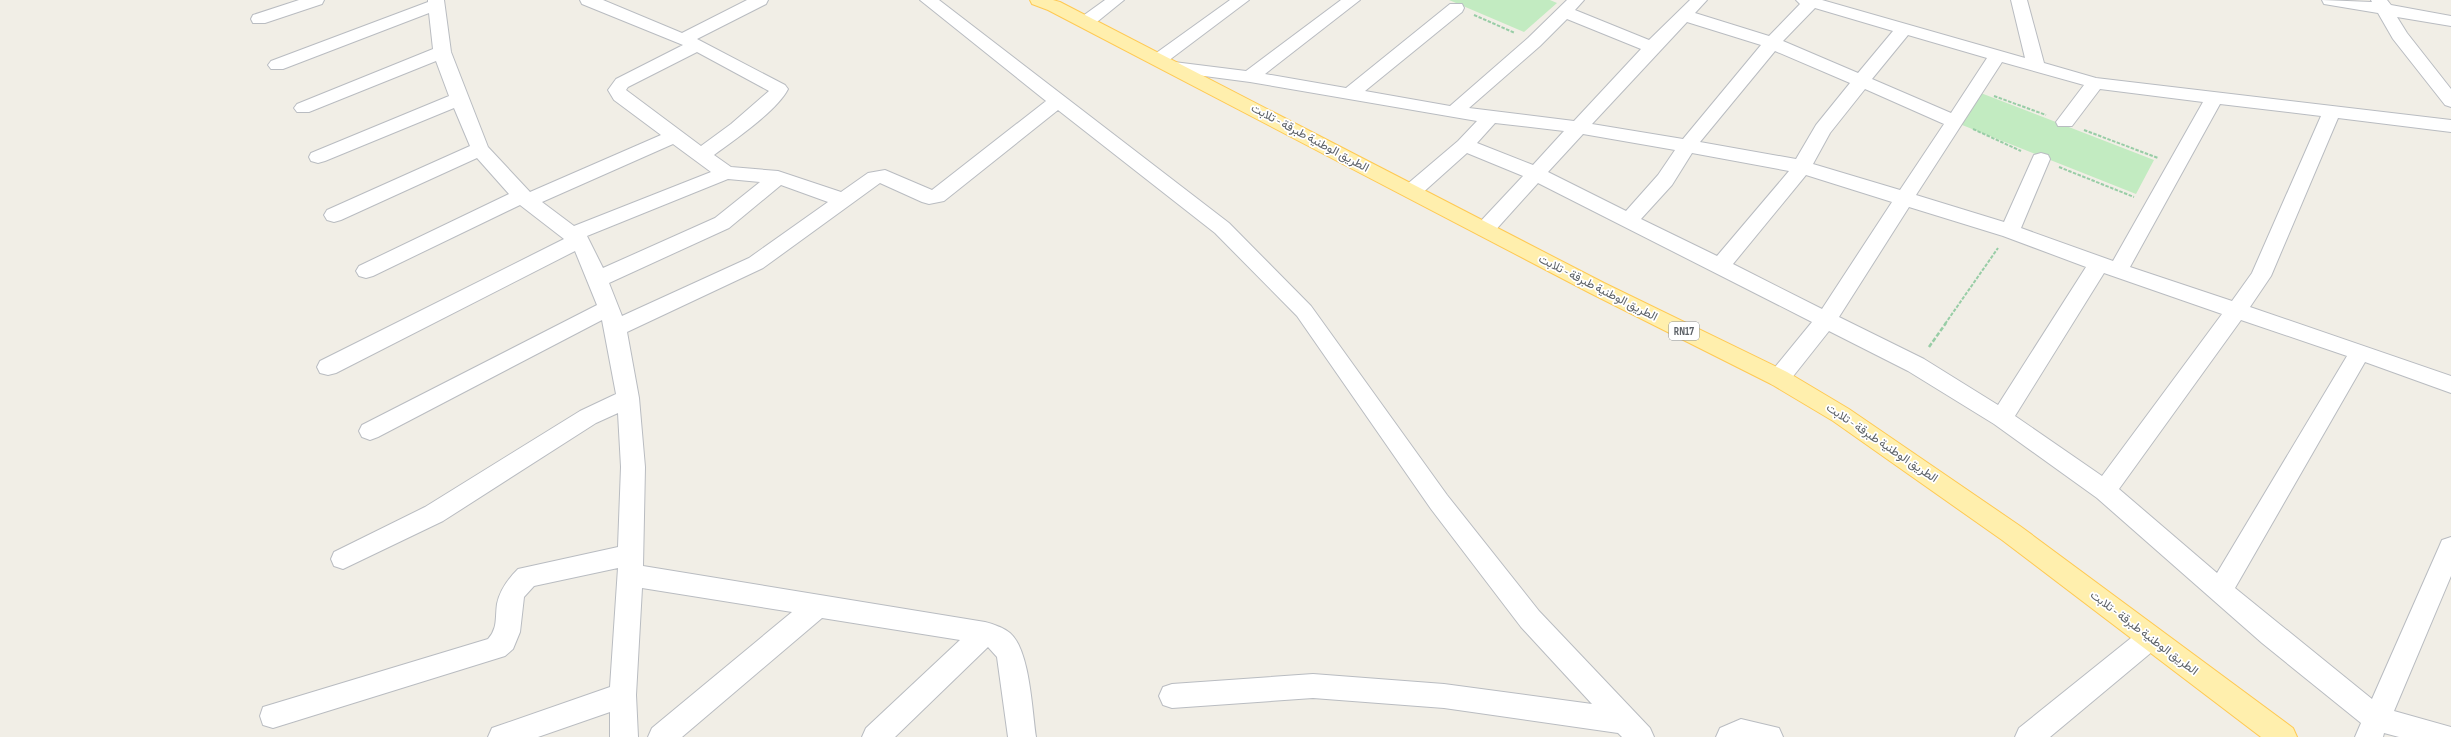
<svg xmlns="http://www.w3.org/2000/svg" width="2451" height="737" font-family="'Sofia Sans Condensed',Vazirmatn,sans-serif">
	<rect width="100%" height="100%" fill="#f1eee6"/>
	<path fill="#c2ebc1" d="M1449,0h101l7,3 -33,29z
		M1973,90l181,70 -18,34 -184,-73z"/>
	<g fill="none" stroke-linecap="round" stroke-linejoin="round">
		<defs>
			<path id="minor" d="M299,0h25l-2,4 -57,19h-12l-2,-4 2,-4z
				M428,0h16l7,52 37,95 42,45 131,-57 -47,-35 -6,-10 8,-11 67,-34 -101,-41 -2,-4h23l79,33 65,-33h21l-2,4 -69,35 88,46 3,4c-11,22 -54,51 -74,66l17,12 47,4 63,21 27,-19 17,-3 47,20 114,-89 -126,-101h19l290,223 82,83 136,189 92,116 111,117 4,9h-32l-4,-4 -174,-25 -131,-10 -141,10 -9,-3 -4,-9 4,-9 9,-3 141,-10 131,10 148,20 -71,-77 -90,-118 -134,-193 -82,-83 -157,-123 -114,91 -15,3 -7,-2 -42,-19 -117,85 -136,64 12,66 6,69 -2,99 342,56c8,2 19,6 25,11 20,17 22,78 26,104h-28l-11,-80 -9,-10 -93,90h-33l4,-9 94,-88 -138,-22 -140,119h-34l4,-9 140,-116 -150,-24 -6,107 2,42h-28v-25l-72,25h-50l4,-9 118,-41 8,-119 -84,18 -10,11 -4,35 -7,17 -8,7 -232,72 -10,-3 -3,-9 3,-9 10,-3 215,-65c10,-11 7,-21 9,-35 3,-14 11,-25 21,-35l100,-22 3,-80 -3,-54 -22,10 -153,98 -100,48 -9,-3 -3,-7 3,-7 91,-45 155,-96 36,-17 -14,-74 -224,117 -8,3 -8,-3 -3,-6 3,-6 235,-120 -22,-54 -239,122 -8,2 -8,-2 -3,-6 3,-6 244,-122 -44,-34 -147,71 -7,2 -7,-2 -3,-5 3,-5 150,-72 -32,-36 -136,62 -7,2 -7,-2 -3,-5 3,-5 143,-64 -16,-38 -129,53 -7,2 -7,-2 -2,-4 2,-4 138,-57 -13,-35 -127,51h-12l-3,-4 3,-4 136,-55 -4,-36 -146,56h-12l-3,-4 3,-4 157,-59zM697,52l72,39 -38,33 -30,22 -75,-56 2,-3zM673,144l38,28 -137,54 -32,-24zM728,179l32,3 -45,36 -112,50 -16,-32zM781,185l47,17 -79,56 -127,58 -13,-33 120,-55z
				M1105,0h19l-32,26h-12l-3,-4 3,-4z
				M1230,0h19l-85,64h-12l-3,-4 3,-4z
				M1341,0h19l-95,74 81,14 104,-84h12l2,4 -2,4 -97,79 85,15 78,-68 39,-38h17l-9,10 74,30 41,-40h17l-12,13 74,23 31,-32 -4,-4h26l203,58 -14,-58h16l17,63 52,15 355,42v12l-113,-14 -67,158 -21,31 201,69v17l-86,-31 -130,226 137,111 67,-152 3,-7 9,-3v39l-57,135 57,16v10h-52l-15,-4 -1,4h-28l6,-14 -99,-80 -165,-145 -103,-74 -86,-53 -79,-40 -42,53 -8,2 -8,-2 -3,-6 3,-6 41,-50 -274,-139 -46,51 -7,2 -7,-2 -3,-5 3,-5 45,-48 -56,-23 -48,43 -7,1 -7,-1 -3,-5 3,-5 53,-45 19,-20 -227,-39 -76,-10 -6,-1 -3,-4 3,-4 6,-1 72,9zM1815,8l78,23 -35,42 -75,-32zM1567,19l74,30 -67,72 -105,-13 71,-62zM1687,22l74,23 -78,94 -91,-15zM1908,35l79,23 -36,55 -79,-34zM1775,51l75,32 -34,42 -20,34 -96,-17zM2002,62l82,23 -28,37 2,4h14l28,-37 103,13 -90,159 -92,-33 29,-69 -2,-4 -7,-2 -7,2 -30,67 -88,-27zM1865,89l79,35 -44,66 -87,-26 17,-31zM2220,104l101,12 -69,157 -20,28 -102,-34zM1495,123l69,8 -31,34 -56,-22zM1583,134l92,16 -17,25 -32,36 -78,-39zM1692,153l97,18 -72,85 -76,-37 31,-34zM1806,175l86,27 -70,107 -89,-45zM1909,207l94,29 83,31 -88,138 -74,-46 -85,-42zM2104,273l118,41 -120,162 -87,-60zM2241,320l106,36 -130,217 -98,-84z
				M2322,0l50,2 -1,-2h16l4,5 60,11v10l-54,-9 10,16 44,56v18l-6,-2 -52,-66 -15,-26 -54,-9z
				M2150,627l9,3 4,8 -4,8 -109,91h-35l4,-9 122,-98z
				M1741,719l38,9 4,9h-67l4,-9z"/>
			<path id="primary" d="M1030,0h23l7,2 544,281 183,89 62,37 171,117 273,202 4,9h-36l-259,-197 -169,-119 -62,-37 -181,-91 -542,-283 -16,-6z"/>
		</defs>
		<use href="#minor" stroke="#b9bcc1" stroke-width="2"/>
		<use href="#primary" stroke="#ffc952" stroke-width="2"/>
		<path stroke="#98cda6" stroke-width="2" stroke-dasharray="3.5 1.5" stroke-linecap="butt" d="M1474,15l41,18
			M1994,96l52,19
			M1973,129l48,22
			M2084,130l74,28
			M2059,167l75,30
			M1945,324l53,-76"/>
		<path stroke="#98cda6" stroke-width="2.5" stroke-dasharray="4.5 2" stroke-linecap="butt" d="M1929,347l17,-24"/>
		<use href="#minor" fill="#fff" fill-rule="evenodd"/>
		<use href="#primary" fill="#ffefad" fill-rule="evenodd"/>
	</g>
	<g text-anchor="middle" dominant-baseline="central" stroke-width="3.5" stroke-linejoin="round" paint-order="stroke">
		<rect fill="#fff" stroke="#8e9195" stroke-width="1" x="1669" y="322" width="30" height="18" rx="3"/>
		<g font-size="11" font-weight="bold" fill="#5d6268">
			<text x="1684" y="331">RN17</text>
		</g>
		<g font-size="12" fill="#5d6268" stroke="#fff">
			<text transform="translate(1310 138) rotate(28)">الطريق الوطنية طبرقة - تلابت</text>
			<text transform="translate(1598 288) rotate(27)">الطريق الوطنية طبرقة - تلابت</text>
			<text transform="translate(1882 443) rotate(34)">الطريق الوطنية طبرقة - تلابت</text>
			<text transform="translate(2144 633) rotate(37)">الطريق الوطنية طبرقة - تلابت</text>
		</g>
	</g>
</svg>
